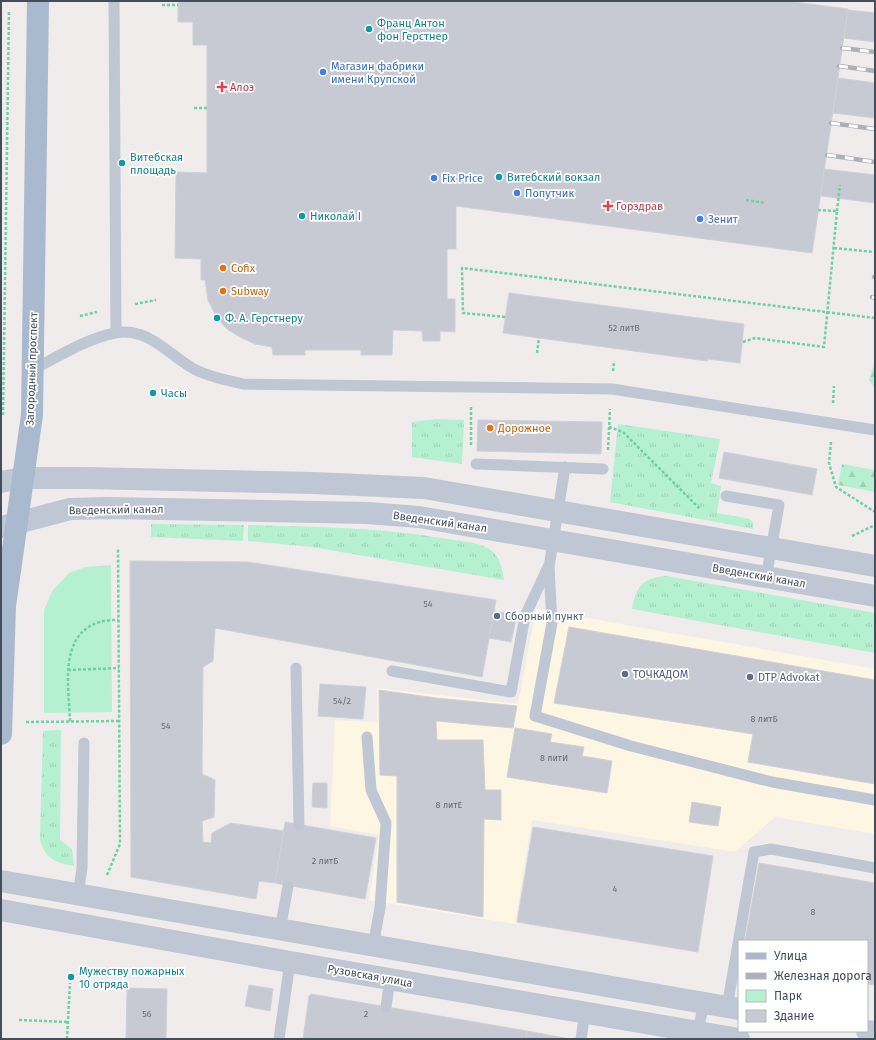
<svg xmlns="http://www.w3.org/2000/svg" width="876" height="1040" font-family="'Fira Sans',sans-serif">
	<defs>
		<pattern id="grass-tufts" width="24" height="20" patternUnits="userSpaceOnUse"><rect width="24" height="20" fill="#b5f1d0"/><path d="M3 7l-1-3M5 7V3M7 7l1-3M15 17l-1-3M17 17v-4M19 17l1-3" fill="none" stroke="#9dd0b5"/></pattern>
		<pattern id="forest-firs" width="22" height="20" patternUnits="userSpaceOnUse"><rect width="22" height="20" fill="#b5f1d0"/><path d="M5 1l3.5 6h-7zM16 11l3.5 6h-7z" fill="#9dd0b5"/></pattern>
	</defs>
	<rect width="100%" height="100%" fill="#efeceb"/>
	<path fill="#fdf6e2" d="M536,609l339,60v165l-100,-17 -40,35 -203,-32 -17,104 -146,-24 10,-65 -49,-9 5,-106 42,2v-34l141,16z"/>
	<path fill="url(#grass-tufts)" d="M437,419l27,1 -2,44 -50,-7v-35z
		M618,424l102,15 -9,44 10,3 -4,27 33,6 3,4v6l-143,-27z
		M151,524l93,1 -1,16 -92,-4z
		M248,525c66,2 133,2 199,14 13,2 29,3 41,9 12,7 14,20 16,32l-192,-33 -64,-6z
		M666,576l209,37v40l-243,-44c4,-22 10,-31 34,-33z
		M61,730l-1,110 12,9 2,17c-18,-3 -30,-8 -34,-27l3,-108z"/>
	<path fill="url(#forest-firs)" d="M875,359v30l-6,-9z
		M842,464l33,6v22l-37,-7z"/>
	<path fill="#b5f1d0" d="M111,565l1,147 -68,1v-103l9,-20 16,-17 16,-6z"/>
	<path fill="#c7cad2" stroke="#cfd1d8" d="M178,1h609l61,8 -36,244 -356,-47v43h-9v50h8v33l-15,-1v10h-17l-1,-10 -29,-1 -1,25h-31v-5h-56v5h-32l-1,-8 -17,-3 -15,-7 -13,-8 -10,-11 -9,-18 -3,-20h-4v-21l-26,-1 1,-86 31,1v-128h-14v-23h-15z
		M848,10l27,3v29l-31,-4z
		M838,78l37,5v35l-42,-5z
		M824,169l51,6v28l-54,-7z
		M509,293l235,31 -4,39 -32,-4 -1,2 -204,-28z
		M478,420l124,2 -1,32 -124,-3z
		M724,452l93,17 -5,26 -93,-17z
		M130,561l118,1 248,38 -14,77 -267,-49 -2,33 -10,6 -1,107 13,6 -1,37 -12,4 1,21 8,1 1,-10 19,-10 53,8 -9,52 -16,-2 -3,18 -125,-22z
		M494,611l23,4 -6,27 -22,-4z
		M569,627l306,53v104l-127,-22 5,-28 -199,-31z
		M320,684l46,3 -3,32 -45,-3z
		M379,690l57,8 81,8 -4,22 -77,-7 1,19h46l2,50h16v30l-17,-1 -1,98 -86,-15v-126l-17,-1z
		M515,728l37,6 -2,8 34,5 -2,9 30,5 -5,32 -100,-16z
		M313,783h14v25l-15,-1z
		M692,802l29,5 -3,19 -29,-4z
		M285,822l91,16 -11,61 -90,-16z
		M533,827l180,29 -15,96 -181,-30z
		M759,863l116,20v102l-8,-1v-43h-122z
		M249,985l24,4 -3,22 -25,-5z
		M127,988l40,1 -1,50h-40z
		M311,994l216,37 -1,8h-223l6,-43z
		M527,1031l43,8h-44z"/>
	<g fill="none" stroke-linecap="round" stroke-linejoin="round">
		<path stroke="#6bd2a4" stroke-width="2.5" stroke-dasharray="3 2" stroke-linecap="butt" d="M162,5h16
			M194,108h13
			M746,200l19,3
			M837,211l3,-26
			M834,248l41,4
			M135,304l21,-4
			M80,316l17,-4
			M505,317l-42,-4 -1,-45 413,50
			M743,342l12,-4 69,9 13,-136 -19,-1
			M537,353l2,-15
			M613,371l1,-10
			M833,403l1,-17
			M3,415l6,-404
			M609,427l14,5 77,77
			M831,442l-2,21 7,24 39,25
			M471,445v-39
			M608,450l2,-41
			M852,536l23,-11
			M68,670l51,-2
			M70,721c-1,-33 -12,-87 30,-99 6,-2 13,-2 18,-2
			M26,722l94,-1
			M107,875l13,-31 -2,-296
			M19,1020l49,2
			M67,1039l3,-56"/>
		<path stroke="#bec7d3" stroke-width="11" d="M114,1l2,331
			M34,369c25,-13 52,-30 81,-36 32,-7 54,22 79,36 15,8 32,11 49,15l369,5 263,41
			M476,464l127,5
			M565,467l-16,100 3,56 -17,93 96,30 141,36 103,18
			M726,496l53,9 -13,73
			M296,668l3,157
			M392,671l119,21 14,-76 23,-49
			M367,737l4,53 15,33 -6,85 -7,38
			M78,895l4,-27 2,-125
			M280,930l8,-44
			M386,1007l4,-28
			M727,1007l27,-155 17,-3 104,19
			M697,1035l7,-32
			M279,1039l11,-77
			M581,1039l4,-27"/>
		<path stroke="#bec7d3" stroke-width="22" d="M17,523l53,-14 38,-1 259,5 52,4 456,79"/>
		<path stroke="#bec7d3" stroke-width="22" d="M1,482l22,-4h62l229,5 110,5 451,78
			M1,527l16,-4
			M1,881l738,128
			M1,910l289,52 449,77
			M867,1031l8,1"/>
		<path stroke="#a9b9ce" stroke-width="22" d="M1,734l4,-128 27,-191 6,-414"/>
		<defs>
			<path id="rail" d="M842,48l33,4
				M839,66l36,5
				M831,123l44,6
				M827,155l48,7
				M874,277h1
				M872,297l3,1"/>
		</defs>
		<use href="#rail" stroke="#adb0b7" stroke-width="4.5"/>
		<use href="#rail" stroke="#fff" stroke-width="3" stroke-dasharray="9" stroke-linecap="butt"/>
	</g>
	<g fill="#0f9aa8" stroke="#fff" stroke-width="1.5">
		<circle cx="369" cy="29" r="4"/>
		<circle cx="122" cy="163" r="4"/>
		<circle cx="499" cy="177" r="4"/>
		<circle cx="302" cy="216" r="4"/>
		<circle cx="217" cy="318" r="4"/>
		<circle cx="153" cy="393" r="4"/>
		<circle cx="71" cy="977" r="4"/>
	</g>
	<g fill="#3f7fe0" stroke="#fff" stroke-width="1.5">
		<circle cx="323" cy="72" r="4"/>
		<circle cx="434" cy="178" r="4"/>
		<circle cx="517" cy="193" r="4"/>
		<circle cx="700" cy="219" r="4"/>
	</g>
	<g fill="#e0444e" stroke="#fff" stroke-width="1.5">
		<path d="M220 81h4v4h4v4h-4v4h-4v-4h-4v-4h4z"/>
		<path d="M606 200h4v4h4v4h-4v4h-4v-4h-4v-4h4z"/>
	</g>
	<g fill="#e8710a" stroke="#fff" stroke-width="1.5">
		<circle cx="223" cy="268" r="4"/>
		<circle cx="223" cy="291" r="4"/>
		<circle cx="490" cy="428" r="4"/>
	</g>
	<g fill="#5c6f8a" stroke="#fff" stroke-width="1.5">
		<circle cx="497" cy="616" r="4"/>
		<circle cx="625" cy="674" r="4"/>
		<circle cx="750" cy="677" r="4"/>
	</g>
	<g text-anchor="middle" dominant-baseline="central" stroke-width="3.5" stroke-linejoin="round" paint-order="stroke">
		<g font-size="9" fill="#646d78">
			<text x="624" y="328">52 литВ</text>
			<text x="428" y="604">54</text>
			<text x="342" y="701">54/2</text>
			<text x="764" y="719">8 литБ</text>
			<text x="166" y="726">54</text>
			<text x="554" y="758">8 литИ</text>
			<text x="449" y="805">8 литЕ</text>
			<text x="325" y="861">2 литБ</text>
			<text x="615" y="889">4</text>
			<text x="813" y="912">8</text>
			<text x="147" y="1014">56</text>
			<text x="366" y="1014">2</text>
		</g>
		<g font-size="11" fill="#0d838f" stroke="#fff" text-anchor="start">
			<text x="377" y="23">Франц Антон<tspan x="377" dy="13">фон Герстнер</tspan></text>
			<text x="130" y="157">Витебская<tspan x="130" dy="13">площадь</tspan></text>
			<text x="507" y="177">Витебский вокзал</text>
			<text x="310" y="216">Николай I</text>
			<text x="225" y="318">Ф. А. Герстнеру</text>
			<text x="161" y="393">Часы</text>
			<text x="79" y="971">Мужеству пожарных<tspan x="79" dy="13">10 отряда</tspan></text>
		</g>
		<g font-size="11" fill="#366cbe" stroke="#fff" text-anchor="start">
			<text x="331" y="66">Магазин фабрики<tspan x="331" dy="13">имени Крупской</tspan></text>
			<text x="442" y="178">Fix Price</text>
			<text x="525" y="193">Попутчик</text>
			<text x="708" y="219">Зенит</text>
		</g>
		<g font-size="11" fill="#be3a42" stroke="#fff" text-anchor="start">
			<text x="230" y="87">Алоэ</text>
			<text x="616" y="206">Горздрав</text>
		</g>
		<g font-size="11" fill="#c56008" stroke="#fff" text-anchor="start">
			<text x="231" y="268">Cofix</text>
			<text x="231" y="291">Subway</text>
			<text x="498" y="428">Дорожное</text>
		</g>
		<g font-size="11" fill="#434e5a" stroke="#fff">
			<text transform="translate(32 369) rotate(-88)">Загородный проспект</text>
			<text transform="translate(116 510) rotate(-1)">Введенский канал</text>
			<text transform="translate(440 522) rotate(8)">Введенский канал</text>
			<text transform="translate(759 576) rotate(10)">Введенский канал</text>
			<text transform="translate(370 976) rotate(10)">Рузовская улица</text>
		</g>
		<g font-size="11" fill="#4e5e75" stroke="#fff" text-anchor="start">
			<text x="505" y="616">Сборный пункт</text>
			<text x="633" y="674">ТОЧКАДОМ</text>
			<text x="758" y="677">DTP Advokat</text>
		</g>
	</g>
	<rect width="876" height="1040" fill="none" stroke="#434e5a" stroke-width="4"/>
	<rect x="738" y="940" width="130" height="92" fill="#ffffff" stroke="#b4b8bd"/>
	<rect x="746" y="953" width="20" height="6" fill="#a9b9ce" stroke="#b4b8bd"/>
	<text x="774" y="960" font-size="12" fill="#434e5a">Улица</text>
	<rect x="746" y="973" width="20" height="6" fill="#adb0b7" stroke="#b4b8bd"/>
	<text x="774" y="980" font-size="12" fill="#434e5a">Железная дорога</text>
	<rect x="746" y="990" width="20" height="12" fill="#b5f1d0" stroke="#b4b8bd"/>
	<text x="774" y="1000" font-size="12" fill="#434e5a">Парк</text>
	<rect x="746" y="1010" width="20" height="12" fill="#c7cad2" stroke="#b4b8bd"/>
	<text x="774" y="1020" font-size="12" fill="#434e5a">Здание</text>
</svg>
